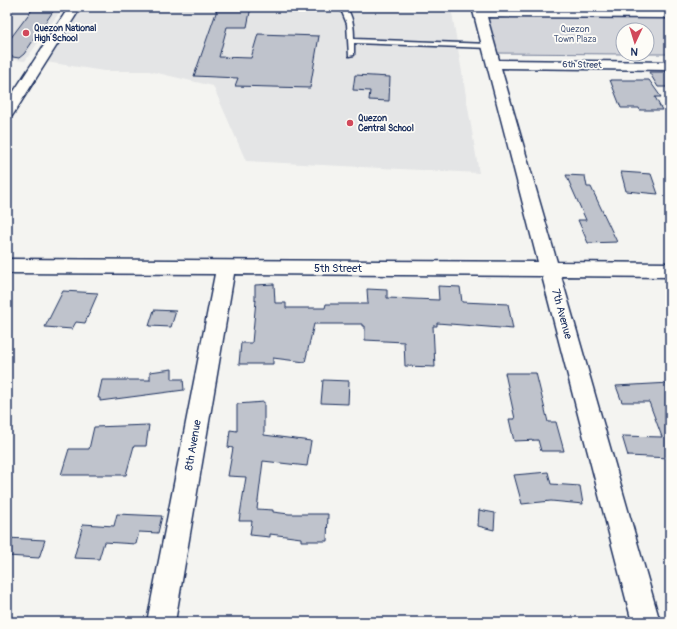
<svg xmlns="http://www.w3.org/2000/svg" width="677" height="629" font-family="Pangolin,sans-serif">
	<rect width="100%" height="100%" fill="#f4f4f1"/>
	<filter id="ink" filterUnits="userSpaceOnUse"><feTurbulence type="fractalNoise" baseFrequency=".025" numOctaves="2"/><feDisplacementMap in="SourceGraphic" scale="8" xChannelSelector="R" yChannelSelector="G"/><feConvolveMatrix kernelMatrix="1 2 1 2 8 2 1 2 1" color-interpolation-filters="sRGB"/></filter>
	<g filter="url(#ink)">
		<path fill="#e4e5e6" d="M7,7h56l-38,54 -18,-2z
			M82,7h369l28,166 -233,-12 -33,-75 -64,-15h-45l-58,-9z"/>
		<path fill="#d4d6db" stroke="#78829c" d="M480,15l190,1v38h-23v-24h-24v24l-129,-1z"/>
		<path fill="#bfc3cc" stroke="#1b2f5e" d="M34,7h22l-32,47 -5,4 -12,-2v-13z
			M218,7h33l-4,20h-20l-8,30 32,1 7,-24 61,2 -9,52 -75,-2 3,-8 -44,-2z
			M649,72h21v15h-12z
			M355,75l35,2 -1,24 -20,-1 1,-9 -17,-1z
			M610,80h39l12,17h-6l7,13h-22l-1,-2h-18z
			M621,172l30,2 7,20 -32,-3z
			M566,175l19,1 2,11h4l26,55 -29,1 -10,-23h8z
			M274,284l1,19h11v5h39l1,-4h42l-1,-15 20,1v8l52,2 -1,-14 22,1 2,15 46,2 5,25 -76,-6v3h-4l2,41 -30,-1 -1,-24 -39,-2v-14h-3v-2h-48l-9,38 -32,-4v6h-34l2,-21h11l4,-43 -1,1v-16z
			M63,291l35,2 -13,30 -9,-1 -4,7 -27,-2z
			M154,310l22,1 -5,16 -22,-1z
			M172,369v10h11l1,11 -84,11v-3h-2l4,-18h48v-8z
			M505,373h31l12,49h8l8,29h-23l-3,-11 -24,1 -5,-22h6z
			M323,380l26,1 -1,23 -27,-1z
			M670,383v75l-42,-2 -6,-20 40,1 -13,-35h-27l-6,-16z
			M264,402v33l47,6 -4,25 -44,-5 -6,48 16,1v2l16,2h39l-1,27h-26v-3l-31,-4v3l-20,-2 2,-14h-13l7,-44 -18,-1 5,-28 -5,-1 2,-17 7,1v-27z
			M149,425l-3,21h-12l-8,29h-65l8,-26h20l5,-22z
			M548,472l3,12 29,2 3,18 -32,-3 -29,3 -8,-29z
			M479,510l16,3 -1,17 -16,-4z
			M117,514l45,2 -4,17 -19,-1 -3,12 -32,-2 -5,17 -25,-1 9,-34 31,2z
			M7,538l38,2 -6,18 -32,-2z"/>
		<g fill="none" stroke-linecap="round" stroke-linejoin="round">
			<defs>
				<path id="lane" d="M340,7h6c7,10 8,20 8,32l135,5 3,2 -3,2 -135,-5v12l-5,1 -2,-32z"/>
				<path id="street" d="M69,7h12l-67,106 -2,3 -5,1v-15z
					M472,7h12l1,2 185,1v8l-183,-1 12,43 171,2v8l-169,-2 56,194 113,1v14l-109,-1 99,346h-28l-90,-346 -308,-2 -59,348h-28l68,-348 -208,-1v-14l531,3z"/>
			</defs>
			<use href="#lane" stroke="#1b2f5e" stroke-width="3"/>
			<use href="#street" stroke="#1b2f5e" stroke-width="3"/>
			<use href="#lane" fill="#fdfcf7" fill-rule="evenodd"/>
			<use href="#street" fill="#fdfcf7" fill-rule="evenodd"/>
		</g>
	</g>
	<g fill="#d1495b" stroke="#fdfcf7" stroke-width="1.5">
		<circle cx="26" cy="33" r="4"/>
		<circle cx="350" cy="123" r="4"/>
	</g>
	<g text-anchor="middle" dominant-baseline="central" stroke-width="3.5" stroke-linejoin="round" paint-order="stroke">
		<g font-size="9" font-weight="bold" fill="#1b2f5e" stroke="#fdfcf7" text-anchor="start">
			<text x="34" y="28">Quezon National<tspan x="34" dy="10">High School</tspan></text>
			<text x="358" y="118">Quezon<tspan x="358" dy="10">Central School</tspan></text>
		</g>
		<g font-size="9" fill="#49597d" stroke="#fdfcf7">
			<text x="575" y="29">Quezon<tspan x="575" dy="10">Town Plaza</tspan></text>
		</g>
		<g font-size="9" fill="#1b2f5e" stroke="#fdfcf7">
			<text transform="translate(582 65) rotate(1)">6th Street</text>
		</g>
		<g font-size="11" fill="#1b2f5e" stroke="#fdfcf7">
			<text x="338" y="268">5th Street</text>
			<text transform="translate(562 314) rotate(75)">7th Avenue</text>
			<text transform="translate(193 445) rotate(-80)">8th Avenue</text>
		</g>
	</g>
	<rect width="677" height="629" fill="none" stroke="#fdfcf7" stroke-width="24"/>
	<rect x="12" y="12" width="653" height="605" fill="none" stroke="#1b2f5e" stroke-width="1.5" filter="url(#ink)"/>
	<g transform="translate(635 42) rotate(184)"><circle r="19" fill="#fdfcf7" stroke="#a3aaba"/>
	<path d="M0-3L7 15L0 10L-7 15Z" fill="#d1495b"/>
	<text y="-6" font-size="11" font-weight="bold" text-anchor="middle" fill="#1b2f5e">N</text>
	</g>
</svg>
